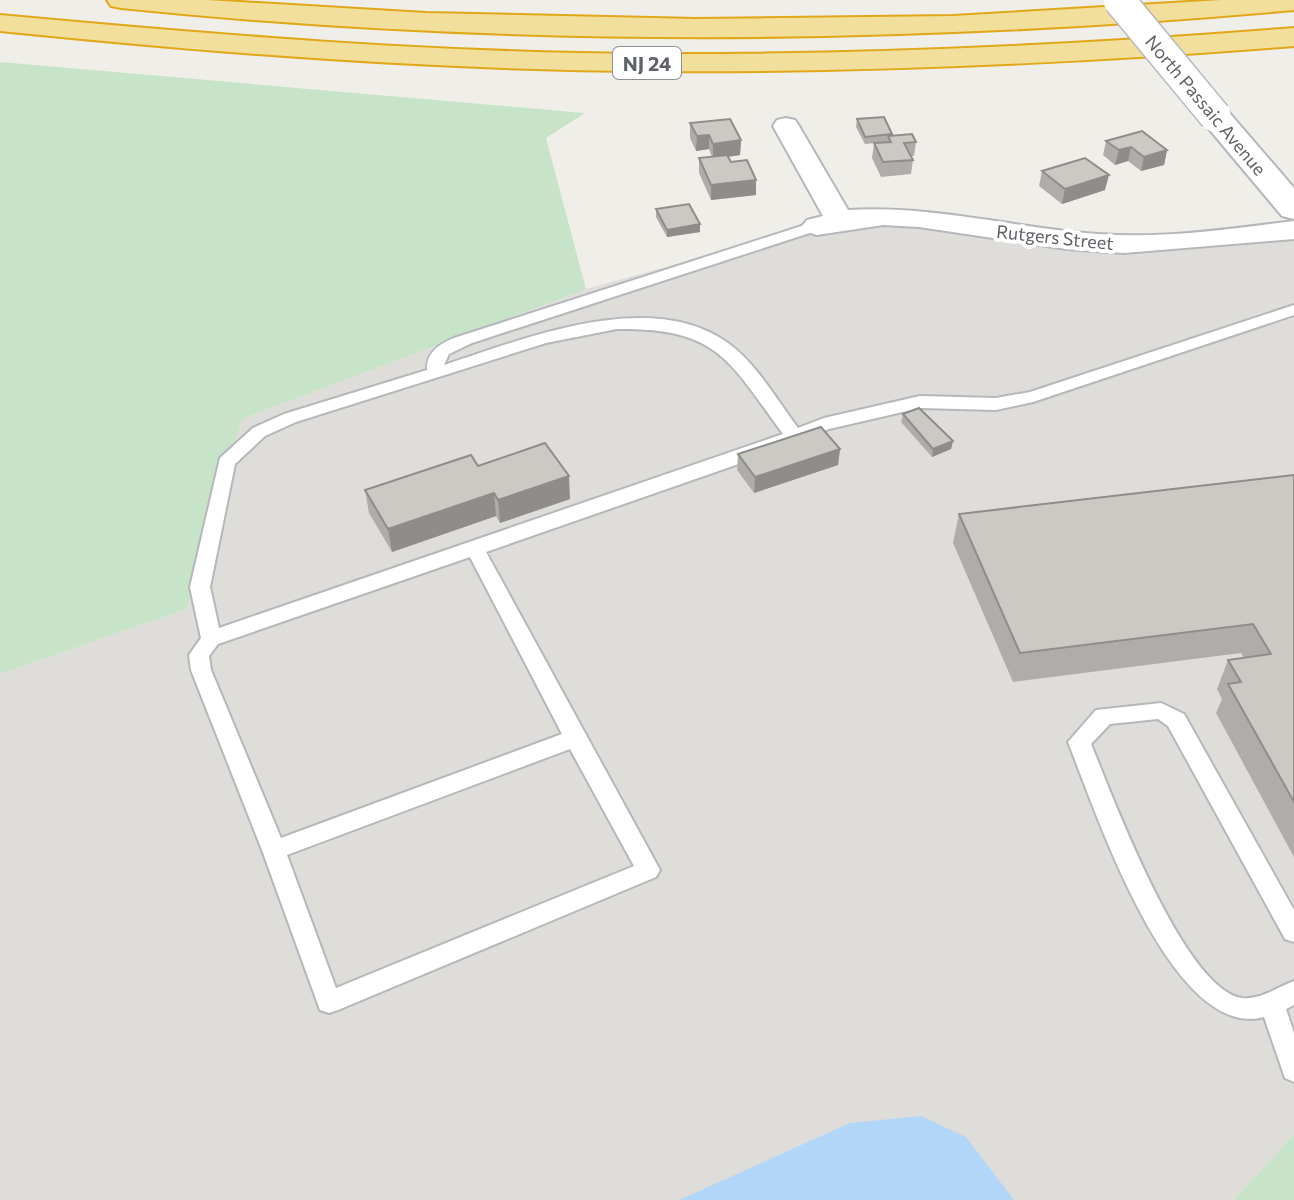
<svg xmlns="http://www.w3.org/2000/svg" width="1294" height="1200" font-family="Commissioner,sans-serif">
	<rect width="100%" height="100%" fill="#f0eee8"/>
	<path fill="#dfddda" d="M843,218l298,30 153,-16v902l-60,66h-1234v-526l187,-65 55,-190 344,-130z"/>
	<path fill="#c8e4c8" d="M0,62l585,51 -39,25 40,151 -344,130 -55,190 -187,65z
		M1294,1134v66h-60z"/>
	<path fill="#b1d6f7" d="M921,1116l45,21 48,63h-335l171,-77z"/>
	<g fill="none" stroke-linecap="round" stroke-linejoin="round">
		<defs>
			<path id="service" d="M817,221l8,5 -3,3 -350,114 -23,11 -5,11c80,-26 206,-78 284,-22 28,20 49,57 70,85l26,-10 96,-22 76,2 34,-6 264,-87v10l-261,87 -37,8 -76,-2 -91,21 -79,31 -264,92 174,318 -4,7 -318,133 -9,3 -9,-3 -58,-160 -71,-180 -2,-15 12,-17 -11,-51 30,-129 33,-30 31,-14 143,-44c-1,-17 12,-26 27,-32zM617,329c101,-1 111,30 166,105l-564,194 -9,-41 25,-123 30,-28 31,-14 250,-79zM470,557l92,177 -281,104 -70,-168 -2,-14 9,-12zM570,749l64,117 -298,122 -49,-133z
				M1161,703l23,11 110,196v32l-9,-3 -117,-213 -10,-7 -48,5 -19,20c21,51 93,246 151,254 19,2 35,-11 52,-17v24l-8,4 8,24v49l-9,-4 -21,-61c-93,25 -169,-208 -196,-275l28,-32z"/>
			<path id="minor" d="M786,118l9,2 4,6 49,84c85,-5 166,18 250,24 66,5 131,-5 196,-13v18l-170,14 -57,-4 -148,-22 -36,-2 -66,10 -10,-3 -5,-6 5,-6 16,-4 -50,-90 4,-6z"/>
			<path id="secondary" d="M1215,107l11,2 68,79v31l-12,-3 -78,-93 -4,-7 4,-7z"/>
			<path id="motorway" d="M107,0h100l219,13 270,6 257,-3 269,-16h72v10c-389,35 -784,38 -1173,-2l-10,-2z
				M0,15c216,20 433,38 650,39 215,1 429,-9 644,-26v18c-215,17 -429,27 -644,25 -217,-1 -434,-18 -650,-40z"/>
		</defs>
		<use href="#service" stroke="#b5b7bb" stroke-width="4"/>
		<use href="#minor" stroke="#b5b7bb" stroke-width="4"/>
		<use href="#secondary" stroke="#b4b6bb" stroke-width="4"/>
		<use href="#motorway" stroke="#e0a718" stroke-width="4"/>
		<use href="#service" fill="#fff" fill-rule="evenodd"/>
		<use href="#minor" fill="#fff" fill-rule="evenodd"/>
		<use href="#secondary" fill="#fff" fill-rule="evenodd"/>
		<use href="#motorway" fill="#f3df9c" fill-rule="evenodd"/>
		<defs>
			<path id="secondary-bridge" d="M1119,0l96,116"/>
		</defs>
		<use href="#secondary-bridge" stroke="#b4b6bb" stroke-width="34" stroke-linecap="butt"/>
		<use href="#secondary-bridge" stroke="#fff" stroke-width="31"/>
	</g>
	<path fill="#afada9" d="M857,119l35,16 24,7 -2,14h-3l2,4 -2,14 -30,3 -9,-19 2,-15 13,-1 -22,2 -9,-17z
		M690,123l51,17 -1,15 -12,2 3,5 25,18v15l-45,5 -12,-27v-15l13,-1 -3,-8 -13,2 -6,-13z
		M1106,141l61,9 -3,15 -23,6 -13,-10 -13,4 -12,-10z
		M1042,171l63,19 -43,14 -23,-18z
		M656,209l44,23 -33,5 -11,-20z
		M903,414l50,27 -2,8 -19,8 -31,-35z
		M840,449l-2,16 -84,28 -17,-23 1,-16z
		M478,466l92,33 -70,24 -4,-7 -104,36 -23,-39 -4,-23z
		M1294,475v382l-78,-144 6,-14 -5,-10 11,-29 16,-2 -3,-5 -228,29 -60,-139 6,-29z"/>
	<path fill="#8e8d89" d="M709,135v14l-13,2 1,-15z
		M741,140l-1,15 -27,4v-15z
		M1131,147l-3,14 -13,4 4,-15z
		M1167,150l-3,15 -23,6 3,-14z
		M1109,175l-4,15 -43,14 3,-15z
		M756,180v15l-45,5v-15z
		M700,224v8l-33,5v-7z
		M953,441l-2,8 -19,8 1,-8z
		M840,449l-2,16 -84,28 1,-16z
		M569,476l1,23 -70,24 -2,-23z
		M494,493l2,23 -104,36 -4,-23z"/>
	<path fill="#cbc9c4" stroke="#8e8d89" stroke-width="2" d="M884,117l8,17 -27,3 -8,-18z
		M730,119l11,21 -28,4 -4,-9 -12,1 -7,-13z
		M1142,131l25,19 -23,7 -13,-10 -12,3 -13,-9z
		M912,134l4,8 -12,1 9,17 -30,2 -9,-19 17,-1 -3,-6z
		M727,155l4,7 16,-2 9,20 -45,5 -12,-27z
		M1085,158l24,17 -44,14 -23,-18z
		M689,204l11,20 -33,6 -11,-21z
		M919,408l34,33 -20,8 -30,-35z
		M821,427l19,22 -85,28 -17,-23z
		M545,443l24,33 -71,24 -4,-7 -106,36 -23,-39 106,-35 7,11z
		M1294,475v327l-66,-118 13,-2 -13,-22 43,-6 -18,-30 -233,29 -61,-139z"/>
	<g text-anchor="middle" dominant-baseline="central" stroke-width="8" stroke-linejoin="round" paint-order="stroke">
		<g font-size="18" fill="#5f6267" stroke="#fff">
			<text transform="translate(1206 105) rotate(50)">North Passaic Avenue</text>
			<text transform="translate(1055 237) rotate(6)">Rutgers Street</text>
		</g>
		<rect fill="#fff" stroke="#8f9195" stroke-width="2" x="613" y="47" width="68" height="32" rx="6"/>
		<g font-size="20" font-weight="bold" fill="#5f6267">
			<text x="647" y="63">NJ 24</text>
		</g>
	</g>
</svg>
